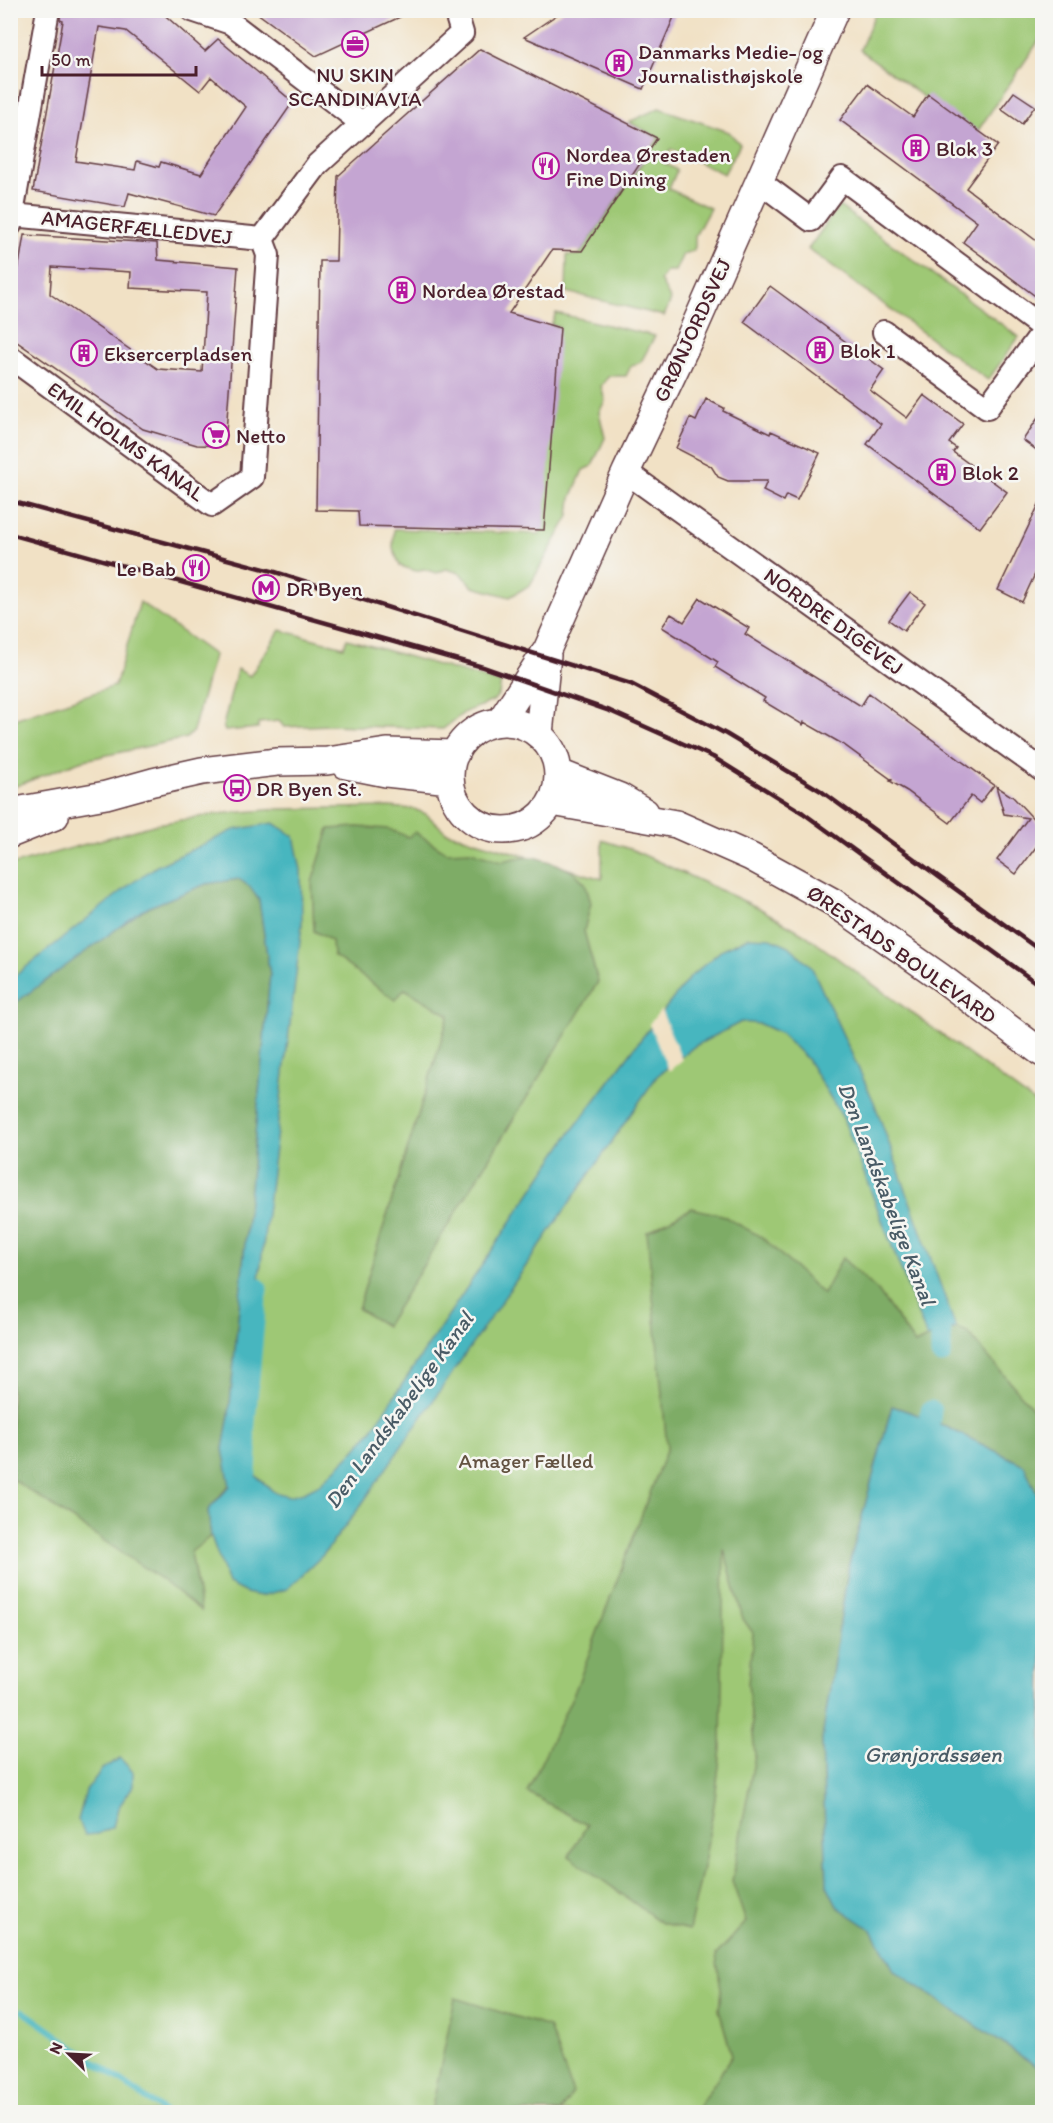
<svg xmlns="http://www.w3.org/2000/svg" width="1053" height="2123" font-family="Itim,sans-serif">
	<rect width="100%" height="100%" fill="#f6f6f2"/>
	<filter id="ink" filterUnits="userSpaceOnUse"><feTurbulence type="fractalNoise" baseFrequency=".0167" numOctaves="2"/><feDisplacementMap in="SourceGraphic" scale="12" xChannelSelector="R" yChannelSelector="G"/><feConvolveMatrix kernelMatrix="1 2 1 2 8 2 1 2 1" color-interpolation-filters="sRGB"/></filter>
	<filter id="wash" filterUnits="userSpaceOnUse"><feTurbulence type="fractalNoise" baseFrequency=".008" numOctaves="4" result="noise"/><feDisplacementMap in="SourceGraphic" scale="24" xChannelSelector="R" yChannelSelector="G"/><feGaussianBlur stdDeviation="1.35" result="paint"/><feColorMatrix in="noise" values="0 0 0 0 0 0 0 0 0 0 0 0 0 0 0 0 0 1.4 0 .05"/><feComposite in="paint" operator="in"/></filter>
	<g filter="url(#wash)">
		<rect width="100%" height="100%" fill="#f1e1c5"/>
		<path fill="#9ec874" stroke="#747450" stroke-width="1.5" d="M876,11h166v25l-67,99 -115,-85z
			M659,108l70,24 11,12 -16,30 -53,-25 -7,14 13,7 -8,19 41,19 -15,28v11l-2,4 -10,3 -8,17h-8l-7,9 11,20 -7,16 -98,-24 1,-37h12l80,-117 -30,-16z
			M839,206l180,131 -31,43 -180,-131z
			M556,313l99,23 -14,26 -10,4 -5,10h-17l-8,10 4,15 -6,11 6,26 -13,28 -9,4 -12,28 -2,18 -39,69 -20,12 -37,-10 -13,-14 -14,-4 -9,4 -14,-4 -7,2 -16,-5 -7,-18 1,-19 146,5 19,-207 -8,-2z
			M140,602l74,53 -21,76 -7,7 -106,23 -69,27v-68l104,-34z
			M280,630l64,17 3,-8 154,44 -2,11 -6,7 -28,11 -22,17 -113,-4 -46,2 -5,-6 -21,2v5l-33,3 -2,-5 14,-57 13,7z
			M389,807l25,2 12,5 20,18 156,47v-39l31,10 126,58 45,26 238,174v1004h-1031v-1247l146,-41 60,-10 62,-5z"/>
		<path fill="#7eac66" stroke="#646648" stroke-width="1.5" d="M357,827l32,2 19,8 7,-5 31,20 25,-1 31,10 14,-3 19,-1 22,7 18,9 10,10 6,20 -7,28 14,51 -212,344 -28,-17 91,-294 -44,-26 -10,11 -62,-45 -1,-14 -18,-10 -2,-49 17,-53z
			M239,879l11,8 9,13 11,75 -41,440 -6,34 7,35 -22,26 3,26 -20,16 10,59 -39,-31 -151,-102 -1,-472 134,-97 62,-25z
			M691,1208l31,7 41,23 60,56 19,-36 36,33 37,53 12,-6 29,-10 12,5 74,86v82l-3,-2 -15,-34 -94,-46 -38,-13 -43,158 -27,176 5,145 11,22 34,23 22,40 148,100v42h-347l37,-56 -13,-46 2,-21 -5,-34 30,-33 -14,-41 23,-126 -7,-71 5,-51 -10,-14 -19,-70 -3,200 -6,50 -10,59 -16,72 -27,-7 -93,-67 18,-31 -60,-33 48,-101 92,-243 -20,-216z
			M455,1998l94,29 24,66 -13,19h-129z"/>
		<path fill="#47b6bf" stroke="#486a75" stroke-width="1.5" d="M273,823l21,13 7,34 1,55 -52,429 -6,79 3,17 9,26 18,16 15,4 15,-4 16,-8 31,-30 18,-20 202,-302 67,-89 52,-66 33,-28 26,-12 22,1 18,8 22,20 63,136 82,226 -29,10 -84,-220 -36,-59 -27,-26 -20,-9 -19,-2 -46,24 -38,30 -298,432 -36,47 -36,34 -26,7 -15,-3 -18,-9 -17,-48 -3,-26 22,-24 -7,-37 6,-34 41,-440 -11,-75 -9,-13 -11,-8 -33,5 -62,25 -133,97v-27l121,-96 25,-17 77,-36z
			M892,1406l38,13 94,46 15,34 3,2v569l-148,-100 -22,-40 -34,-23 -11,-22 -5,-145 27,-176z
			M120,1758l13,14v14l-15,22 -5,19 -15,7 -13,1 -7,-15 8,-29 16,-22z"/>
		<path fill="#f1e1c5" d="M661,1010l21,50 -13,11 -20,-47z"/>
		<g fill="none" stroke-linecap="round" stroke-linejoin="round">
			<path stroke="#47b6bf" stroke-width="6" d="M23,2011l142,101"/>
			<path stroke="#47b6bf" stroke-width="21" d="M931,1307l10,26v21
				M930,1419l1,-8
				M246,1472l1,-22 -3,-17 13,-145"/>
		</g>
		<g id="blocks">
			<path fill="#c4a5d2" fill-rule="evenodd" d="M61,10h98l46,41 13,-12 75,63 -79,114 -85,-23 -4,14 -92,-16 30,-170 -3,-1zM99,27l27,4 74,60 11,-14 35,30 -45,67 -40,-12 -2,5 -22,-6 -2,9 -59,-9z
				M253,10h162l-99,46z
				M564,10h113l-34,79 -119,-52z
				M480,49l177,89 -75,113 -30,-1 -43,63 51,15 -16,202 -185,-4 -1,-15 -42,-1 4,-249h16l2,-85z
				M867,84l46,33 15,-23 70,51 -32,43 76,57v56l-79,-59 14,-20 -137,-102z
				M1014,92l21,14 -13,18 -21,-15z
				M24,235l133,8 1,17 80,7 -13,179 -28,-1 -54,-16 -133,-92v-17zM52,267l79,5 -1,16 77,4 -5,80 -44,-3 -108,-75z
				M770,286l114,84 -14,20 37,28 17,-23 39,29 -14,19 7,5 -3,4 54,40 -27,36 -113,-84 14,-20 -137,-102z
				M706,399l18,9 -1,3 47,23 1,-3 49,22 -23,47 -11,-5 -3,6 -20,-10 4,-10h-39l-10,-4 -7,-11 -35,-18 14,-30 6,3z
				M1042,412v42l-19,-14z
				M1042,498v61l-20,43 -24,-12z
				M910,592l15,11 -21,28 -15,-11z
				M700,598l49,30 -4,6 116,72 8,-13 125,92 -14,18 -9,-7 -21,27 -43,-32 -17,-10 2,-1 -48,-35 -40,-23 -1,3 -40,-24 2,-3 -50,-31 3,-5 -56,-35 9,-13 13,8z
				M996,786l17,11 29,31v11l-26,35 -19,-14 31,-42 -24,-4z"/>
		</g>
	</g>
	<g filter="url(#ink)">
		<use href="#blocks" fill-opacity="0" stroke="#633c42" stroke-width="1.5"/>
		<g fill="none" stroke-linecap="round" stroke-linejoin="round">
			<defs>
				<path id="minor" d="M192,10l39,13 132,101
					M760,182l51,38 31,-42 200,149
					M12,215l250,24
					M10,225l38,-215
					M262,239l55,-74 145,-132 -7,-23
					M884,332l103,76 55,-75
					M10,357l202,148 40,-28 16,-222 -6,-16
					M626,472l416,298"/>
				<path id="tertiary" d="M450 776a54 54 0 1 1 108 0a54 54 0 1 1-108 0Z
					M500,722l47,-72 79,-178 65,-137 144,-325
					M539,734l8,-79
					M346,765l40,8 64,7
					M559,773l61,24 25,15
					M552,802l124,22 75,33 82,45 106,74 103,77
					M10,812l96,-17 47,-13 49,-11 75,-9 50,-1 60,-9 68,2
					M10,834l45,-18"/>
			</defs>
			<use href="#minor" stroke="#633c42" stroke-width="26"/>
			<use href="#tertiary" stroke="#633c42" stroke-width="30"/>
			<use href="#minor" stroke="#fff" stroke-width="22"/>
			<use href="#tertiary" stroke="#fff" stroke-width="27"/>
			<path stroke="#4a1f2b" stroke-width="4.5" d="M10,501l262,70 359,113 95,50 95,57 221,161
				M10,534l473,133 127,44 103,46 90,56 239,174"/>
		</g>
	</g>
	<defs>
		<symbol id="office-ring" viewBox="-11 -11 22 22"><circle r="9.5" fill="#f6f6f2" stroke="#b5179e" stroke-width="1.5"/><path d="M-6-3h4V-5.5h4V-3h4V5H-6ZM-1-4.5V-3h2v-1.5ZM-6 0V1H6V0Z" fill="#b5179e"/></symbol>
		<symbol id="building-ring" viewBox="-11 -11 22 22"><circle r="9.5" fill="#f6f6f2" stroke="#b5179e" stroke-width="1.5"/><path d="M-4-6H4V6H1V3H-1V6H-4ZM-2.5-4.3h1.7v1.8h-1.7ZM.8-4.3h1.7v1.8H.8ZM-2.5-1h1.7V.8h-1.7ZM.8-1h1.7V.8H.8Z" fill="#b5179e"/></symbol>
		<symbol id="restaurant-ring" viewBox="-11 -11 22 22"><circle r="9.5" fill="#f6f6f2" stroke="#b5179e" stroke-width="1.5"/><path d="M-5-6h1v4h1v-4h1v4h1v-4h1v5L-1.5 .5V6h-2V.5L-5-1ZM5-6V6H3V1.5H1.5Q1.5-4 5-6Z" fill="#b5179e"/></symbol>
		<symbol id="supermarket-ring" viewBox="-11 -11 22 22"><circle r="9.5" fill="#f6f6f2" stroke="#b5179e" stroke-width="1.5"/><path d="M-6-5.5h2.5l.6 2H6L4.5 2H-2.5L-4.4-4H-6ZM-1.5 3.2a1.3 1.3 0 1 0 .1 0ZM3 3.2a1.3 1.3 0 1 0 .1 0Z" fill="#b5179e"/></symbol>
		<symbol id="metro-ring" viewBox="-11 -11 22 22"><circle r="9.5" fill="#f6f6f2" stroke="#b5179e" stroke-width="1.5"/><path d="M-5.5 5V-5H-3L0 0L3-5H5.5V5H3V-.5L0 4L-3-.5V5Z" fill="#b5179e"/></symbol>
		<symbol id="bus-ring" viewBox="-11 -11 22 22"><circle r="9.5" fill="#f6f6f2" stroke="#b5179e" stroke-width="1.5"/><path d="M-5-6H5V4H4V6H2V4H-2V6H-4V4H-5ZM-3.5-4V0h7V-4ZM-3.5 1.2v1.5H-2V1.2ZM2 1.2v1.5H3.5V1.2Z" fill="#b5179e"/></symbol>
	</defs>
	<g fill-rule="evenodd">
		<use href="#office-ring" x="340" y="29" width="30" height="30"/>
		<use href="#building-ring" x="604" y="48" width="30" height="30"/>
		<use href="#building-ring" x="901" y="133" width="30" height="30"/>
		<use href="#restaurant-ring" x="531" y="151" width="30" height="30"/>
		<use href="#building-ring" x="387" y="275" width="30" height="30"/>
		<use href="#building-ring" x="805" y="335" width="30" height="30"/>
		<use href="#building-ring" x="69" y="338" width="30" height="30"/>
		<use href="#supermarket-ring" x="201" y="420" width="30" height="30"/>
		<use href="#building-ring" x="927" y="457" width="30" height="30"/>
		<use href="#restaurant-ring" x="181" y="553" width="30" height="30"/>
		<use href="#metro-ring" x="251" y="573" width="30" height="30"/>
		<use href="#bus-ring" x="222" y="773" width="30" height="30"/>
	</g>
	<g text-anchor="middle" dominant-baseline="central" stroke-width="5" stroke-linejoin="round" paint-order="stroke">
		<g font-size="21" fill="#4a1f2b" stroke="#f6f6f2" text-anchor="start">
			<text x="638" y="51">Danmarks Medie- og<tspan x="638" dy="24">Journalisthøjskole</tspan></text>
			<text x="355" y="74" text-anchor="middle">NU SKIN<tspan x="355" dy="24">SCANDINAVIA</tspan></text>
			<text x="936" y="148">Blok 3</text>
			<text x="566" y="154">Nordea Ørestaden<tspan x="566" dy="24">Fine Dining</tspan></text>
			<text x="422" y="290">Nordea Ørestad</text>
			<text x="840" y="350">Blok 1</text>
			<text x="104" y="353">Eksercerpladsen</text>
			<text x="236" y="435">Netto</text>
			<text x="962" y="472">Blok 2</text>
			<text x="176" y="568" text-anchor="end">Le Bab</text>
			<text x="286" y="588">DR Byen</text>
			<text x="256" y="788">DR Byen St.</text>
		</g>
		<g font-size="21" fill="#4a1f2b" stroke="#f6f6f2">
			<text transform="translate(137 227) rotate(6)">AMAGERFÆLLEDVEJ</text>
			<text transform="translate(692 330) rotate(-65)">GRØNJORDSVEJ</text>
			<text transform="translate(126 441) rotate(36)">EMIL HOLMS KANAL</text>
			<text transform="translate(834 621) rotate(36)">NORDRE DIGEVEJ</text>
			<text transform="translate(902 954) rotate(35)">ØRESTADS BOULEVARD</text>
		</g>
		<g font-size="21" fill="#635241" stroke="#f6f6f2">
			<text x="526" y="1460">Amager Fælled</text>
		</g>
		<g font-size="22" font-style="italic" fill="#495b66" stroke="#f6f6f2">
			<text transform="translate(887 1194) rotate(69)">Den Landskabelige Kanal</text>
			<text transform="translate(399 1410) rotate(-54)">Den Landskabelige Kanal</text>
			<text x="933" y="1754">Grønjordssøen</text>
		</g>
	</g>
	<rect width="1053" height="2123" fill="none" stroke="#f6f6f2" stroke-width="36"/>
	<g transform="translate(69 2054) rotate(294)" stroke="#f6f6f2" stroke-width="4.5" paint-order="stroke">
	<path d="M0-4.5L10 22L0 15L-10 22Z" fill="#4a1f2b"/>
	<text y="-9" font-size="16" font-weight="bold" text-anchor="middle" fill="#4a1f2b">N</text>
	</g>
	<path d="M42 66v9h154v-9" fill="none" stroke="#4a1f2b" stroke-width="3"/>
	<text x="51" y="66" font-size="18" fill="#4a1f2b" stroke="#f6f6f2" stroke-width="4.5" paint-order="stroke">50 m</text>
</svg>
